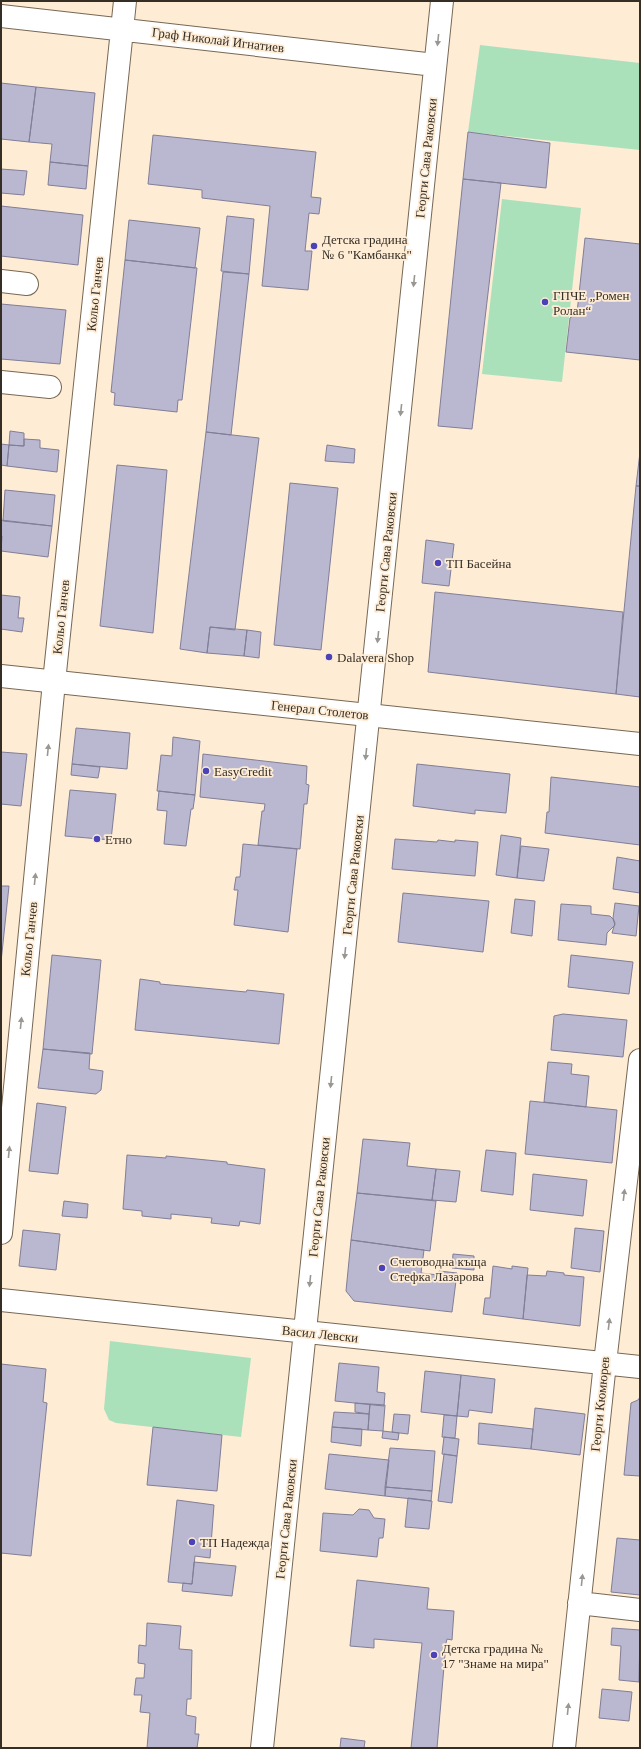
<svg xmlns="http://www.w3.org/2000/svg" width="641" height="1749" font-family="'Times New Roman',serif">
	<rect width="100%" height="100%" fill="#feecd5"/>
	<path fill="#aae1ba" d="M480,45l160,18v87l-172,-18z
		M502,199l79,9 -19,174 -80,-8z
		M110,1341l141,17 -10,79 -125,-14 -7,-3 -5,-11z"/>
	<path fill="#bab7d1" stroke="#817e97" d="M1,83l35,4 -7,55 -28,-3z
		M36,87l59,6 -7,73 -38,-4 2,-18 -23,-2z
		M468,132l82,11 -4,45 -83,-9z
		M153,135l163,17 -5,45 10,1 -2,16 -10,-1 -4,38h7l-4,39 -46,-4 8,-80 -68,-8v-8l-54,-6z
		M50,162l38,4 -2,23 -38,-4z
		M1,169l26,2 -3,24 -23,-2z
		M463,179l38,4 -29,246 -34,-3z
		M1,206l82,9 -5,50 -77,-9z
		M227,216l27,3 -5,55 -28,-3z
		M129,220l71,8 -5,40 -70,-8z
		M585,238l55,6v116l-74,-8 4,-34 7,-5z
		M125,260l72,8 -15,132h-4l-1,12 -63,-7 1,-12 -4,-1z
		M223,272l26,2 -18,161 -25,-3z
		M1,304l65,6 -6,54 -59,-5z
		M10,431l14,2v13l-15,-1z
		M206,432l53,6 -24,192 -25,-3 -3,26 -27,-4z
		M24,439l16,1v8l19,2 -2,22 -50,-6 2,-21 15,1z
		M1,444l8,1 -2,21 -6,-1z
		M327,445l28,4 -1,14 -29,-2z
		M640,452v34h-4z
		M117,465l50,5 -14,163 -53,-7z
		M290,483l48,5 -17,162 -47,-5z
		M636,486h4v211l-24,-3z
		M5,490l50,5 -3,31 -49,-5z
		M1,520l51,6 -4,31 -47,-6 1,-15h-1z
		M426,540l28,4 -5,42 -27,-3z
		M435,592l188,20 -7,82 -188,-22z
		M1,595l19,2 -2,21h6l-2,14 -21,-3z
		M210,627l37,3 -3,26 -37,-3z
		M247,630l14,2 -2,26 -15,-2z
		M76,728l54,5 -3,36 -55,-5z
		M173,737l27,4 -5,54 -38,-4 4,-36 11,1z
		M1,752l26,2 -6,52 -20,-2z
		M203,754l104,12 -1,18 3,1 -2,19h-3l-4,45 -42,-4 4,-34h2l1,-7 -65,-7z
		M72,764l28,3 -2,11 -27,-3z
		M417,764l93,10 -4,39 -31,-3v4l-62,-8z
		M551,777l89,10v58l-95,-12 2,-21h2z
		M70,790l46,4 -5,46 -46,-4z
		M159,791l36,4 -2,14h-2l-5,37 -22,-2 3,-33 -10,-1z
		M501,835l20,3 -4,40 -21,-3z
		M395,839l42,3 1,-2 17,2v-2l23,2 -3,34 -83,-7z
		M243,844l54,5 -9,83 -54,-7 4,-35h-4l2,-13h4z
		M521,846l28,3 -5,32 -27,-3z
		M617,857l23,4v32l-27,-4z
		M1,886h8l-8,76z
		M403,893l86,8 -6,51 -85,-10z
		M515,899l20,2 -3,35 -21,-3z
		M615,903l24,3 -3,30 -24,-3 3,-10 -2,-5z
		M561,904l30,2v8l19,2 3,3 2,6 -8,8 -1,12 -48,-5z
		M52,955l49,5 -9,94 -49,-5z
		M571,955l62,7 -4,32 -61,-7z
		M140,979l20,3v2l86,8 1,-2 37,4 -5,50 -144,-14z
		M563,1014l64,6 -4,37 -72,-7 3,-34z
		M43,1049l47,4 -1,16 14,2 -2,19 -5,4 -58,-6z
		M548,1062l24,2 -1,10 18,2 -3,31 -42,-5z
		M530,1101l87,9 -5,53 -87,-9z
		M37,1103l29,4 -8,67 -29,-3z
		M363,1139l47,4 -3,23 29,3 -4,31 -75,-7z
		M486,1150l30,3 -3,42 -32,-4z
		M127,1155l39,3v-2l61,6v2l38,5 -5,55 -20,-3 -1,5 -28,-3 1,-5 -41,-4v5l-29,-3v-5l-19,-2z
		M436,1169l24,2 -4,31 -24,-2z
		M533,1174l54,6 -4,36 -53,-6z
		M357,1193l79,8 -6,50 -79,-11z
		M64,1201l24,3 -1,14 -25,-2z
		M575,1228l29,3 -4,41 -29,-4z
		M23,1230l37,4 -4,36 -37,-4z
		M351,1240l73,10 -3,23 17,2 1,-4 18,2 -5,39 -98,-11 -8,-10z
		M453,1254l21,2v14l-22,-2z
		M493,1266l19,3v-3l16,2 -5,51 -40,-5 2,-16h5z
		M547,1271l17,2v2l20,2 -4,49 -57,-7 4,-44 19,1z
		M339,1363l40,4 -2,25 8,1 -1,13 -49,-5z
		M1,1364l45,5 -3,33 4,1 -16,153 -30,-3z
		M425,1371l36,4 -4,41 -36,-4z
		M461,1375l34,4 -3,34 -23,-3 -1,7 -11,-1z
		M640,1397v79l-16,-1 7,-72 7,-3z
		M355,1403l15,1 -1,10 -14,-2z
		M370,1404l15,1 -2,26 -15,-1z
		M535,1408l50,6 -5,41 -49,-6z
		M334,1412l35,2 -1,16 -36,-3z
		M394,1414l16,1 -2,19 -16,-2z
		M444,1415l13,1 -2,22 -13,-1z
		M479,1423l54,6 -2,20 -53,-5z
		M153,1427l69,8 -5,56 -70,-6z
		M332,1427l30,2 -1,17 -30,-4z
		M383,1431l16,2 -1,7 -16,-2z
		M444,1437l15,2 -2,17 -15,-2z
		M390,1448l45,3 -3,40 -47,-4z
		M329,1454l60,6 -4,36 -60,-7z
		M444,1454l13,2 -5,47 -14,-2z
		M385,1487l47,4 -1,10 -46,-5z
		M408,1498l24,3 -3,28 -24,-2z
		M177,1500l37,5 -4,53 -15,-2 -3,28 -24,-2z
		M359,1509l10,1 5,8 11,1 -2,19h-4l-2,19 -57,-6 3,-38 30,2z
		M617,1538l23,2v55l-29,-3z
		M194,1562l42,4 -4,30 -50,-5 1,-8 9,1z
		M357,1580l72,8 -2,21 27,2 -2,29 -5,-1 -1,4 -9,105h-26l11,-105 -48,-4v9l-24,-2z
		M147,1623l34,3 -2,23 13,1 -1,49h-4l-1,16 10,2 -1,17h4l-2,14h-50l3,-35 -10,-1 2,-17h-8l2,-17h8l1,-14 -7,-1 1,-18 7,1z
		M612,1628l28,2 -1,52 -20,-2 2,-34 -10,-1z
		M602,1689l30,3 -3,29 -30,-3z
		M341,1738l24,3 -1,7h-24z"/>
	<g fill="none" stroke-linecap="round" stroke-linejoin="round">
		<defs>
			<path id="minor" d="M1,16l434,49
				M1,281l26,3
				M1,382l49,5
				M1,1233l53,-551 71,-681
				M1,1300l639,67
				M579,1603l61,7
				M262,1748l180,-1747
				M564,1748l41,-385 35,-303"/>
			<path id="major" d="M1,676l639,68"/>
		</defs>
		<use href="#minor" stroke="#776753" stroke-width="24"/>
		<use href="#major" stroke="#776753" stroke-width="24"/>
		<use href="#minor" stroke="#fff" stroke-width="22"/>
		<use href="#major" stroke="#fff" stroke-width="22"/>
	</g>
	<defs><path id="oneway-solid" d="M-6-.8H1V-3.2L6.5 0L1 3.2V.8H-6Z"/></defs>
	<g fill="#9a9692">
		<use href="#oneway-solid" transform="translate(438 40) rotate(96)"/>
		<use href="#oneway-solid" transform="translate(414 281) rotate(96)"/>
		<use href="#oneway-solid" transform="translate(401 410) rotate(96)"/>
		<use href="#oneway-solid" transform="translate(378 637) rotate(96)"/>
		<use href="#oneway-solid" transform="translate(48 750) rotate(-84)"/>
		<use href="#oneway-solid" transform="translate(366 754) rotate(96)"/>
		<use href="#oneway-solid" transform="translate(35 879) rotate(-84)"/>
		<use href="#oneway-solid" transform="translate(345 953) rotate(96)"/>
		<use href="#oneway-solid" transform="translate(21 1023) rotate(-84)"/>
		<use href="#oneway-solid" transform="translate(331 1082) rotate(96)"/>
		<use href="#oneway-solid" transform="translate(9 1152) rotate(-84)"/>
		<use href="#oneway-solid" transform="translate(624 1195) rotate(-83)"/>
		<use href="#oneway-solid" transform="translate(310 1281) rotate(96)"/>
		<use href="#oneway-solid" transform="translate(609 1324) rotate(-83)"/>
		<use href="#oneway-solid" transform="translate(582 1580) rotate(-84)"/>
		<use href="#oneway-solid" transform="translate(568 1709) rotate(-84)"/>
	</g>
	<g fill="#4942b8" stroke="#feecd5" stroke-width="1.5">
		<circle cx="314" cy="246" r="4"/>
		<circle cx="545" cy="302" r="4"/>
		<circle cx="438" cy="563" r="4"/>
		<circle cx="329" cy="657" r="4"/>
		<circle cx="206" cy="771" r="4"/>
		<circle cx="97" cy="839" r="4"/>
		<circle cx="382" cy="1268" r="4"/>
		<circle cx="192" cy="1542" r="4"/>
		<circle cx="434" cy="1655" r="4"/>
	</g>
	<g text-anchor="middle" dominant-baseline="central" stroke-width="3.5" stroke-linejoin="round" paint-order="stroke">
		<g font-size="13" fill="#342e25" stroke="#feecd5">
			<text transform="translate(218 40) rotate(7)">Граф Николай Игнатиев</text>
			<text transform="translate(426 158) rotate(-84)">Георги Сава Раковски</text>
			<text transform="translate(95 294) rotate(-84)">Кольо Ганчев</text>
			<text transform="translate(386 552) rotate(-84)">Георги Сава Раковски</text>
			<text transform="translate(61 617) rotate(-84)">Кольо Ганчев</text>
			<text transform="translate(320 710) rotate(6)">Генерал Столетов</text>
			<text transform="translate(353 875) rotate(-84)">Георги Сава Раковски</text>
			<text transform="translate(29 939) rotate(-84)">Кольо Ганчев</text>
			<text transform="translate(319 1197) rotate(-84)">Георги Сава Раковски</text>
			<text transform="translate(320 1334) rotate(6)">Васил Левски</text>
			<text transform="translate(600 1404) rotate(-84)">Георги Кюмюрев</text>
			<text transform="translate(286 1519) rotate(-84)">Георги Сава Раковски</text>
		</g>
		<g font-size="13" fill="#342e25" stroke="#feecd5" text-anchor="start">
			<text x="322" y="239">Детска градина<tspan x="322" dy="15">№ 6 "Камбанка"</tspan></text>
			<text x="553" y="295">ГПЧЕ „Ромен<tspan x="553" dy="15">Ролан“</tspan></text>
			<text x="446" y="563">ТП Басейна</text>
			<text x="337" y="657">Dalavera Shop</text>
			<text x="214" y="771">EasyCredit</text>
			<text x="105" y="839">Етно</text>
			<text x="390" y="1261">Счетоводна къща<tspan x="390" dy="15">Стефка Лазарова</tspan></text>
			<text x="200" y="1542">ТП Надежда</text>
			<text x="442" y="1648">Детска градина №<tspan x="442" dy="15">17 "Знаме на мира"</tspan></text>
		</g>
	</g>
	<rect width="641" height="1749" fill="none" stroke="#342e25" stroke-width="4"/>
</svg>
